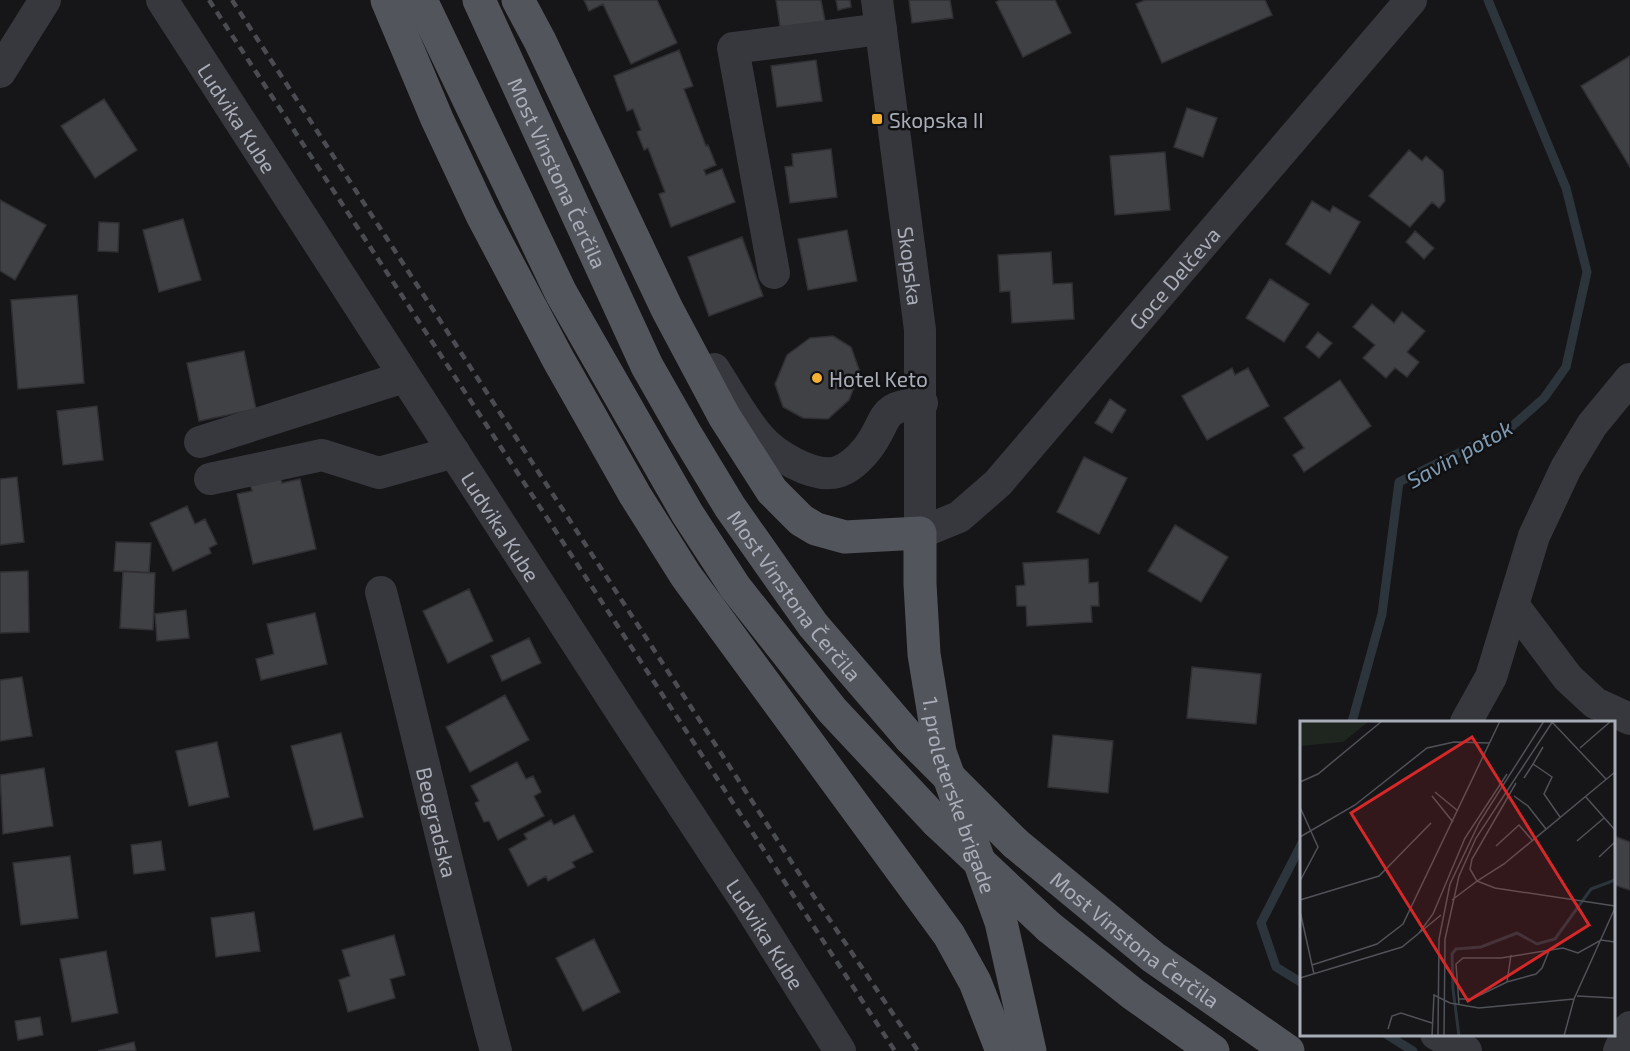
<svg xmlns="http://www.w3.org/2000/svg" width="1630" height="1051" font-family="'Exo 2',sans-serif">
	<rect width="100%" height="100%" fill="#161618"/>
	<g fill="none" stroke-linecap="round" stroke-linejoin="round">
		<path stroke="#2c353c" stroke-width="9" d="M1352,722l30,-108 17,-132 111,-54 34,-30 22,-31 21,-95 -21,-84 -78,-188
			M1302,843l-41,80 15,44 26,16
			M1386,1034l27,17"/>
	</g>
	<path fill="#404145" stroke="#303034" stroke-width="1.5" d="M584,0h73l20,43 -46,21 -28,-60 -14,7z
		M776,0h45l6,31 -45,8z
		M836,0h14l1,7 -13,3z
		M909,0h41l3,18 -41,5z
		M1000,0h55l16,33 -48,24 -27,-55z
		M1145,0h120l7,15 -110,48 -26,-59z
		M679,50l14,36 -9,3 22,57 2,-1 8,20 -12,5 2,5 16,-6 13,33 -64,25 -12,-33 6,-2 -17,-44 -4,2 -7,-18 4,-2 -8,-21 -6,2 -13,-35z
		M1630,56v111l-49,-81z
		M816,60l6,41 -45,6 -6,-41z
		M104,99l33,51 -42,28 -34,-52z
		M1187,108l30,10 -14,39 -29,-10z
		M831,149l6,48 -47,6 -5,-36 8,-1 -1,-12z
		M1409,150l13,11 4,-5 17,15 2,30 -6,7 -7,-6 -22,25 -41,-31z
		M1165,152l5,58 -55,5 -5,-59z
		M0,200l46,25 -31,55 -15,-9z
		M1312,201l18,11 3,-6 27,16 -30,52 -44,-30z
		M183,219l18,61 -42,12 -16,-62z
		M99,222l20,1 -1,29 -20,-1z
		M847,230l10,51 -49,9 -10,-51z
		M1415,231l19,17 -10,11 -18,-17z
		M742,237l21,59 -54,20 -21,-59z
		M1051,252l2,32 19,-1 2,36 -62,4 -2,-32 -10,1 -2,-37z
		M1270,279l39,25 -25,38 -38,-24z
		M77,295l7,88 -66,6 -7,-89z
		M1372,304l22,19 8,-11 23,19 -18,21 12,10 -12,15 -12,-9 -9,10 -23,-20 12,-13 -22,-18z
		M1318,332l14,11 -13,15 -13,-11z
		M833,336l18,11 9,25 -11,28 -21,19 -25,-1 -20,-11 -8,-23 12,-29 23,-17z
		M244,351l12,58 -57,12 -12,-58z
		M1232,368l3,7 13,-7 21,38 -62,34 -25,-44z
		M1340,380l31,46 -67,46 -11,-17 11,-7 -20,-30z
		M1110,399l16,11 -14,23 -17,-10z
		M97,406l6,54 -40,5 -6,-54z
		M1084,457l43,21 -28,56 -42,-22z
		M279,472l3,11 18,-4 16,70 -63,15 -16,-70 15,-3 -3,-12z
		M17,477l7,65 -24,3v-66z
		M187,506l8,18 10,-5 12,25 -8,4 2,5 -38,18 -23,-48z
		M1175,525l53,32 -27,45 -53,-31z
		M116,542l35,1 -2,30 -35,-2z
		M1088,559l1,24 9,-1 1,24h-8l1,16 -65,4 -1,-20h-9l-1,-20 9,-1 -2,-22z
		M28,571l1,61 -29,1v-61z
		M123,571l32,2 -2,57 -33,-2z
		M469,589l24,52 -45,22 -25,-52z
		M186,610l3,28 -32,3 -2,-27z
		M315,613l12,51 -66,16 -5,-21 18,-5 -7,-30z
		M529,638l12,25 -39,18 -11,-25z
		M1192,667l69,7 -5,50 -69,-6z
		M22,677l10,59 -32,5v-61z
		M505,695l24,45 -59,32 -24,-45z
		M341,733l22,84 -49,13 -23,-84z
		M1053,735l60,6 -5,52 -60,-6z
		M217,742l12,55 -40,9 -13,-55z
		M517,762l9,17 7,-3 8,16 -7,4 10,20 -46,24 -9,-19 -5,1 -9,-19 4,-2 -8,-15z
		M44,768l9,58 -50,8 -3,-59z
		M574,815l19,37 -21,10 3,5 -27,14 -2,-5 -18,10 -19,-37 18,-10 -3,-5 27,-14 3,5z
		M1614,836l16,6v48l-16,-5z
		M161,841l4,29 -31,4 -3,-29z
		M70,856l8,62 -57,7 -8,-62z
		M254,912l6,39 -44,6 -5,-39z
		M394,935l11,40 -15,4 5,19 -47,14 -9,-32 11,-4 -8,-26z
		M594,939l26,53 -37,19 -27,-53z
		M106,951l12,62 -46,9 -12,-63z
		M40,1017l3,18 -25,5 -3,-19z
		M134,1042l2,9h-38z"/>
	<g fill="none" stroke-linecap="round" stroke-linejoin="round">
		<g stroke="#37383d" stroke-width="32">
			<path id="s1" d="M162,0l462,716 125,190 91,145"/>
			<path id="s2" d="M877,0l43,330v203l39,-16 39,-34 413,-483"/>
			<path d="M0,72l45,-72"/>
			<path d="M774,273l-41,-225 148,-19"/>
			<path d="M714,369c15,23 28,48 46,69 15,17 50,38 73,35 13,-2 26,-14 34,-24 23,-29 9,-42 55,-46"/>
			<path d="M200,442l204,-65"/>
			<path d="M210,479l112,-24 57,18 75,-21"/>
			<path id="s3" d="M381,592c40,153 73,307 115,459"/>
			<path d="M1513,605l55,73 27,25 35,16"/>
			<path d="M1466,722l25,-45 43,-141 32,-68 26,-43 38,-46"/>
			<path d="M1436,1034l30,17"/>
			<path d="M1619,1051l11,-24"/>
		</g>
		<g stroke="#53555c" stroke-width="33">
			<path d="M387,0l50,119 45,96 76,144 77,136 51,81 263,359 26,47 27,69"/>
			<path d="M421,0l140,293 126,220 48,74 97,123 105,112"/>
			<path id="s4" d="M479,0l168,366 37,65 46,76 83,118 97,113"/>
			<path id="s5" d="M518,0l22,41 127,268 57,107 48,75 29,29 15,9 29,8 75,-4v51l4,70 16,98 61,170 29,129"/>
			<path id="s6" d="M1015,843l138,114 135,94"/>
			<path d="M1049,927l84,67 80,57"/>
		</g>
		<path stroke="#4a4c52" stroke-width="4.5" stroke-dasharray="8 6" stroke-linecap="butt" d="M209,0l686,1051
			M232,0l583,898 103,153"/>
		<path stroke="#53555c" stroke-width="33" d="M910,738l105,105
			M937,822l112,105"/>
	</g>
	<g fill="#f2b134" stroke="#111113" stroke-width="2">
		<rect x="871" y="113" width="12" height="12" rx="3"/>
		<circle cx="817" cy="378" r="6"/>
	</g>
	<g text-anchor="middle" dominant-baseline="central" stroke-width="5" stroke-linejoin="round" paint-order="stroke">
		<g font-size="21" fill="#a8adb8" stroke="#111113">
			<text stroke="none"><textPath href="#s1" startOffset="140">Ludvika Kube</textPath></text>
			<text stroke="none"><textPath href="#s4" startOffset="190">Most Vinstona Čerčila</textPath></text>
			<text stroke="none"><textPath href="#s2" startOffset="268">Skopska</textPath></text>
			<text stroke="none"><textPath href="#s2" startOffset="900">Goce Delčeva</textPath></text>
			<text stroke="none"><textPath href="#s1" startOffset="626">Ludvika Kube</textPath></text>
			<text stroke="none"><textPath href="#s4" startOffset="676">Most Vinstona Čerčila</textPath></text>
			<text stroke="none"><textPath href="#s5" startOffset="984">1. proleterske brigade</textPath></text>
			<text stroke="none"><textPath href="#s3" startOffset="237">Beogradska</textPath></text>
			<text stroke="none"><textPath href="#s1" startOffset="1112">Ludvika Kube</textPath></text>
			<text stroke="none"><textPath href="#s6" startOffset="154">Most Vinstona Čerčila</textPath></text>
		</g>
		<g font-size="21" fill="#a8adb8" stroke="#111113" text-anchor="start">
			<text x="889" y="119">Skopska II</text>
			<text x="829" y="378">Hotel Keto</text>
		</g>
		<g font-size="22" font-style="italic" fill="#7f9bb3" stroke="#111113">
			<text transform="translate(1459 453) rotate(-29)">Savin potok</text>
		</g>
	</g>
	<g transform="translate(1300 721)">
		<rect width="315" height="315" fill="#161618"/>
		<path d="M0,0h68v1l-25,20 -43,4z" fill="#1e261f"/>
		<path fill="none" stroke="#2c353c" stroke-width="3" d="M159,315l-6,-47 -1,-35 4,-5 25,-2 36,-14 20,11 18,-5 36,-50 24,-9"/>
		<path fill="none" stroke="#505258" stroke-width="1.5" d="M252,1l54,57M280,27l31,-27M233,43l10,-17M315,51l-111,92 -27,17 18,7 120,18M224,57l9,-14 19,13 -8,17 16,23M0,61l18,-8 64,-53M135,71l23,19M132,75l21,26M214,75l14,10 18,23M285,75l30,34M0,86l18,40 -18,34M0,116l55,-32 72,-57 27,-6 36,1M277,120l27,-23M196,125l23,-21 13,15M299,136l16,-15M0,179l79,-24 52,-53M152,179l25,-19 -7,-12 2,-10 44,-76M0,190l14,63M119,212l14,-19 32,-76 42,-64M12,244l65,-21 26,-20 97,-203M0,257l102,-31 39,-32M207,261l4,-27M277,275l38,2M159,278h13l35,-17 29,-8 6,-6 7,-17M159,284l-3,-41 7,-6h38l62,-10 15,5 23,-13 14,2M88,308l4,-13 9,-3 31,10M132,315l2,-41 16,8 29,5 95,-9M138,315l1,-97 11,-55 29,-61 65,-102M144,315l1,-97 14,-63 17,-38 77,-117M264,315l10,-37 41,-91"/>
		<path fill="#d62828" fill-opacity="0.15" stroke="#d62828" stroke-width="3" d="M172,16l117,188 -121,76 -117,-188z"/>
		<rect width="315" height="315" fill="none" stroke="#a8adb8" stroke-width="3"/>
	</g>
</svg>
